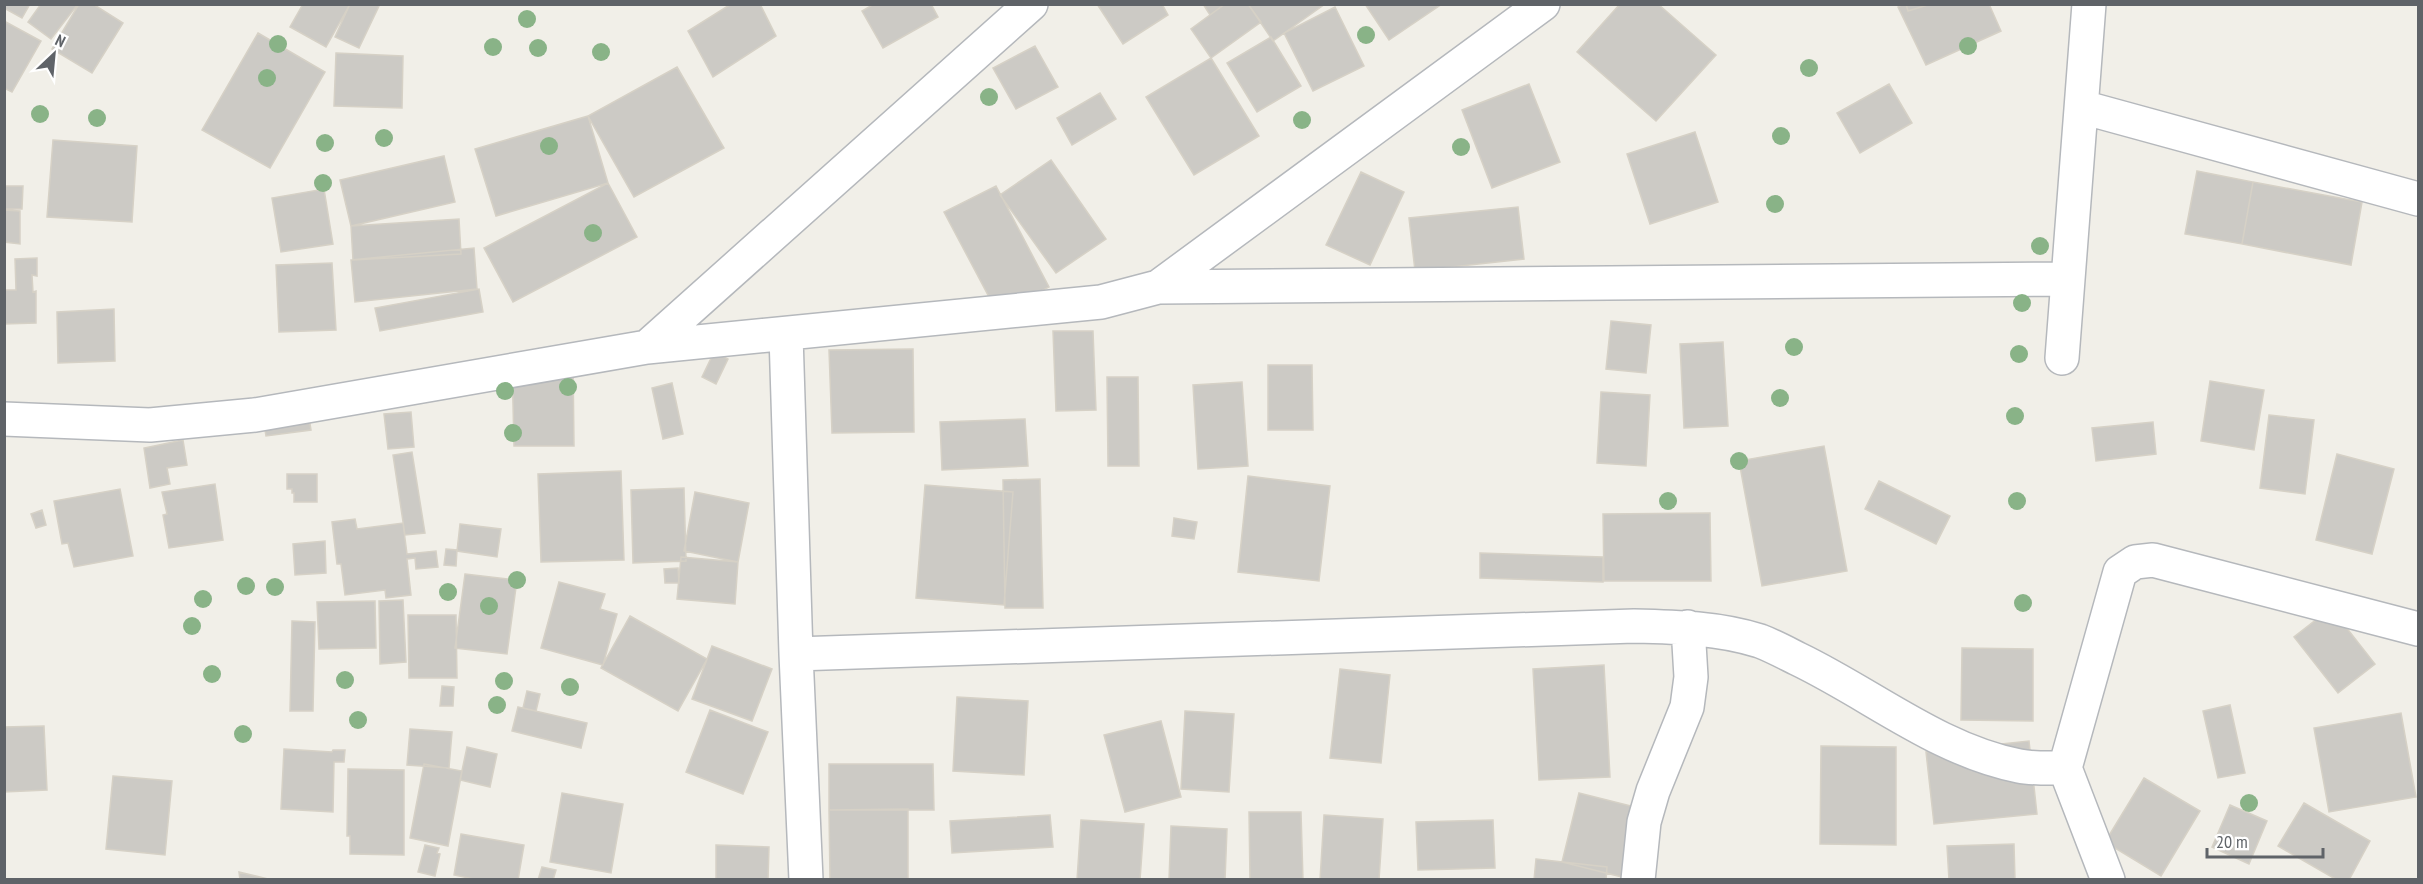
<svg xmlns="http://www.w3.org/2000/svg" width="2423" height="884" font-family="'PT Sans Narrow',sans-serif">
	<rect width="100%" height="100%" fill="#f1efe8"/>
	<path fill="#cccac5" stroke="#d6d1c6" stroke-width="1.5" d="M4,4h26l-8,14 -18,-10z
		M41,4h37l-27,35 -23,-17z
		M79,4h14l30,19 -31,50 -40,-24z
		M303,4h47l-24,43 -36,-20z
		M350,4h30l-21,44 -24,-11z
		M731,4h29l16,32 -63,41 -25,-46z
		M874,4h57l7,13 -55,31 -21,-37z
		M1097,4h65l6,11 -45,29z
		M1203,4h22l-15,11z
		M1225,4h23l13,18 -50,36 -20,-29z
		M1248,4h77l-52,37z
		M1365,4h77l-53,36z
		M1620,4h38l58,51 -60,66 -79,-69z
		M1903,4h86l12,27 -75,34 -28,-58z
		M1906,4h25l-23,7z
		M1335,7l29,59 -51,25 -29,-58z
		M4,21l37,20 -29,51 -8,-4z
		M258,33l67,39 -55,96 -68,-38z
		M1271,37l30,49 -44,26 -30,-49z
		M1035,46l23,41 -42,22 -23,-41z
		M336,53l67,3 -1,52 -68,-2z
		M1211,58l48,78 -65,39 -48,-78z
		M677,67l47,81 -90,49 -46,-81z
		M1529,84l31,78 -68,26 -30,-78z
		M1889,84l23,39 -52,30 -23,-40z
		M1100,93l16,26 -44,26 -15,-27z
		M588,116l20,67 -112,33 -21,-67z
		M1695,132l23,70 -68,22 -23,-70z
		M53,140l84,6 -5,76 -85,-5z
		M444,156l11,46 -104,24 -11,-46z
		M1051,160l55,79 -50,34 -56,-78z
		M2197,171l56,11 -11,62 -57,-10z
		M1361,172l43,20 -34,73 -44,-20z
		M2253,182l109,20 -11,63 -109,-21z
		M608,183l29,54 -124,65 -29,-54z
		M4,186h19l-1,23h-18z
		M996,186l53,101 -51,27 -54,-102z
		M324,189l9,55 -52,8 -9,-54z
		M1518,207l6,52 -109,12 -6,-53z
		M4,210l16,1v33l-16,-2z
		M459,219l2,35 -108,6 -2,-34z
		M474,248l3,41 -122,13 -4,-42z
		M37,258v18l-5,-1 1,17 3,-1v32l-32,1v-34h12l-1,-31z
		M332,263l4,67 -57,2 -3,-67z
		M479,289l4,23 -103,19 -5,-23z
		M114,309l1,52 -57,2 -1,-51z
		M1611,321l40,4 -5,48 -40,-4z
		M1053,331h40l3,79 -40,1z
		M1723,342l5,84 -44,2 -4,-84z
		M913,349l1,83 -82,1 -3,-83z
		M714,352l14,7 -12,25 -14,-7z
		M512,362h61l1,84h-60z
		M1268,365h44l1,65h-45z
		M1107,377h31l1,89h-31z
		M2210,381l54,9 -10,60 -53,-9z
		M1242,382l6,84 -50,3 -5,-84z
		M672,383l11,51 -20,5 -11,-51z
		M305,392l6,38 -45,6 -6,-37z
		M1601,392l49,3 -4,71 -49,-3z
		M411,412l3,35 -26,2 -4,-35z
		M2269,415l45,5 -9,74 -45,-6z
		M1025,419l3,47 -86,4 -2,-48z
		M2153,422l3,32 -60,7 -4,-33z
		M183,440l4,25 -20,3 3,16 -20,4 -6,-40z
		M1824,446l23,125 -85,15 -23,-125z
		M412,452l13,81 -20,2 -12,-80z
		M2337,454l57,15 -22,85 -56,-14z
		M621,471l3,89 -83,2 -3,-88z
		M287,474h30v28h-23v-9h-2v-4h-5z
		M1248,476l82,10 -11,95 -81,-9z
		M1040,479l3,129h-38l-2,-128z
		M1879,481l71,35 -14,28 -71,-35z
		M215,484l8,56 -54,8 -6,-33 4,-1 -5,-22z
		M925,485l88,7 -9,113 -88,-7z
		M684,488l2,73 -53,2 -2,-73z
		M120,489l13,67 -59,11 -6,-24 -6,1 -8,-43z
		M695,492l54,11 -11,59 -54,-11z
		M42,510l4,15 -10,3 -5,-14z
		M1710,513l1,68h-107l-1,-67z
		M1174,518l23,4 -3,17 -22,-3z
		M355,519l2,10 46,-6 4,31 29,-3 2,16 -22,2 -1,-11 -8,1 4,36 -25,3 -1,-8 -40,5 -4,-31h-4l-5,-42z
		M460,524l41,5 -4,28 -40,-6z
		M325,541l1,32 -31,2 -2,-31z
		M446,549l11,1 -1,16 -12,-1z
		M1480,553l123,4v25l-123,-4z
		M681,557l57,5 -3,42 -58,-5z
		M678,568l1,15h-14l-1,-14z
		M465,574l52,6 -10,74 -52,-6z
		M559,582l46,12 -5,15 17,5 -14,51 -62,-17z
		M403,600l3,62 -26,2 -1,-63z
		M375,601l1,47 -57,1 -2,-47z
		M2331,608l44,56 -37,29 -44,-56z
		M408,615h48l1,63h-48z
		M630,616l77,43 -29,52 -77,-43z
		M292,621l23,1 -2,89h-23z
		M712,646l60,23 -20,52 -60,-22z
		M1962,648l71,1v72l-72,-1z
		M1604,665l6,112 -71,3 -6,-111z
		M1340,669l50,6 -9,88 -51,-5z
		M442,686l12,1 -1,19h-13z
		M527,691l13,3 -4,17 -13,-3z
		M957,697l71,4 -4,74 -71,-4z
		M2230,705l15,68 -27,5 -15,-67z
		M518,707l69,16 -6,25 -69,-17z
		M710,710l58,22 -25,62 -57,-22z
		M1185,711l49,3 -5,78 -48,-3z
		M2401,713l15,84 -87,15 -15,-84z
		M1161,721l20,76 -56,15 -21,-77z
		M44,726l3,64 -43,2v-65z
		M410,729l42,3 -3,36 -42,-3z
		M2029,741l8,73 -103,10 -8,-72z
		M1821,746l75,1v98l-76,-1z
		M467,747l30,7 -7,33 -30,-7z
		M284,749l48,3 1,-2h12l-1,12h-10l-1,50 -52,-3z
		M424,764l38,7 -14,75 -38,-8z
		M829,764h104l1,46h-105z
		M348,769l56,1v85l-54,-1v-18h-3z
		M113,776l59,5 -7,74 -59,-6z
		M2144,778l56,33 -39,65 -56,-34z
		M562,793l61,11 -12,69 -61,-11z
		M1579,793l68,17 -17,69 -68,-17z
		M2304,803l66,38 -21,39h-12l-59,-34z
		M2230,805l37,16 -18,43 -37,-17z
		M908,809v71h-78l-1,-70z
		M1249,812h52l2,68h-53z
		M1050,815l3,32 -101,6 -2,-32z
		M1324,815l59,4 -4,61h-59z
		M1081,820l63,4 -4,56h-63z
		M1493,820l2,48 -77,2 -2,-48z
		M1171,826l56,3 -2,51h-56z
		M461,834l63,11 -6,35h-40l-24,-5z
		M2014,844l1,36h-66l-2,-34z
		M425,845l14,3 -2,5 3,1 -5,22 -17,-4z
		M716,845l53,2 -1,33h-52z
		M1536,859l71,8 -1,13h-72z
		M542,867l14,3 -3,10h-15z
		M239,872l33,8h-32z"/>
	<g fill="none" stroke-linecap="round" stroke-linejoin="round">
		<defs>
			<path id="minor" d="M2082,107l336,92
				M1158,287l910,-8
				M786,335l10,319 838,-28c43,1 85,2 126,15 13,5 26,12 38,18 73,35 140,91 221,107 15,3 31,2 46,2
				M647,347l454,-45 57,-15 385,-283
				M2062,358l27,-354
				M4,419l146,6 105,-10 392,-68 384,-343
				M796,654l10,226
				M1638,880l6,-58 9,-31 34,-84 4,-30 -3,-50
				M2108,880l-43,-112 55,-196 15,-10 18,-2 265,69"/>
		</defs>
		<use href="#minor" stroke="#b5b8bc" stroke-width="36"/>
		<use href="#minor" stroke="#fff" stroke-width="33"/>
	</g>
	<g fill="#89b387">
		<circle cx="527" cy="19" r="9"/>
		<circle cx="1366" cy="35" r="9"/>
		<circle cx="278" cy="44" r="9"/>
		<circle cx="1968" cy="46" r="9"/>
		<circle cx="493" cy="47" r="9"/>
		<circle cx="538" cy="48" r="9"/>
		<circle cx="601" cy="52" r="9"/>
		<circle cx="1809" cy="68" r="9"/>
		<circle cx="267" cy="78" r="9"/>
		<circle cx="989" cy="97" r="9"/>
		<circle cx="40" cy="114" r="9"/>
		<circle cx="97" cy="118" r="9"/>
		<circle cx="1302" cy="120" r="9"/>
		<circle cx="1781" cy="136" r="9"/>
		<circle cx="384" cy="138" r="9"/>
		<circle cx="325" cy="143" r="9"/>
		<circle cx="549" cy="146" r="9"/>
		<circle cx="1461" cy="147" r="9"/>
		<circle cx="323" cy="183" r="9"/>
		<circle cx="1775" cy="204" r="9"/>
		<circle cx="593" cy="233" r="9"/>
		<circle cx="2040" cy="246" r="9"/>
		<circle cx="2022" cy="303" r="9"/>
		<circle cx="1794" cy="347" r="9"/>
		<circle cx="2019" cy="354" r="9"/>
		<circle cx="568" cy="387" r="9"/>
		<circle cx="505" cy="391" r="9"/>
		<circle cx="1780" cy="398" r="9"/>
		<circle cx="2015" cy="416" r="9"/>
		<circle cx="513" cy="433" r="9"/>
		<circle cx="1739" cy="461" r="9"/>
		<circle cx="1668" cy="501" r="9"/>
		<circle cx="2017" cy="501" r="9"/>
		<circle cx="517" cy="580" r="9"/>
		<circle cx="246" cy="586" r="9"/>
		<circle cx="275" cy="587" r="9"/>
		<circle cx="448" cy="592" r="9"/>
		<circle cx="203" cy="599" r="9"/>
		<circle cx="2023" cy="603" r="9"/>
		<circle cx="489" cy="606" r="9"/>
		<circle cx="192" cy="626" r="9"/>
		<circle cx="212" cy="674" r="9"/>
		<circle cx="345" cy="680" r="9"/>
		<circle cx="504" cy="681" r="9"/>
		<circle cx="570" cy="687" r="9"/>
		<circle cx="497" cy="705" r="9"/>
		<circle cx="358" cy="720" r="9"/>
		<circle cx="243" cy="734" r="9"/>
		<circle cx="2249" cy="803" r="9"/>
	</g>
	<rect width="2423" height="884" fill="none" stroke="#5f6368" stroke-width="12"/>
	<g transform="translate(54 54) rotate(26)" stroke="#ffffff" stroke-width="4.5" paint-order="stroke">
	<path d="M0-4.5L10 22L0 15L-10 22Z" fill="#5f6368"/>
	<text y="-9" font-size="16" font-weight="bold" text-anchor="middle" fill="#5f6368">N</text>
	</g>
	<path d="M2207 848v9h116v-9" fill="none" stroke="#5f6368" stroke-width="3"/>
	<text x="2216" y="848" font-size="18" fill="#5f6368" stroke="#ffffff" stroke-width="4.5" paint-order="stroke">20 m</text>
</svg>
